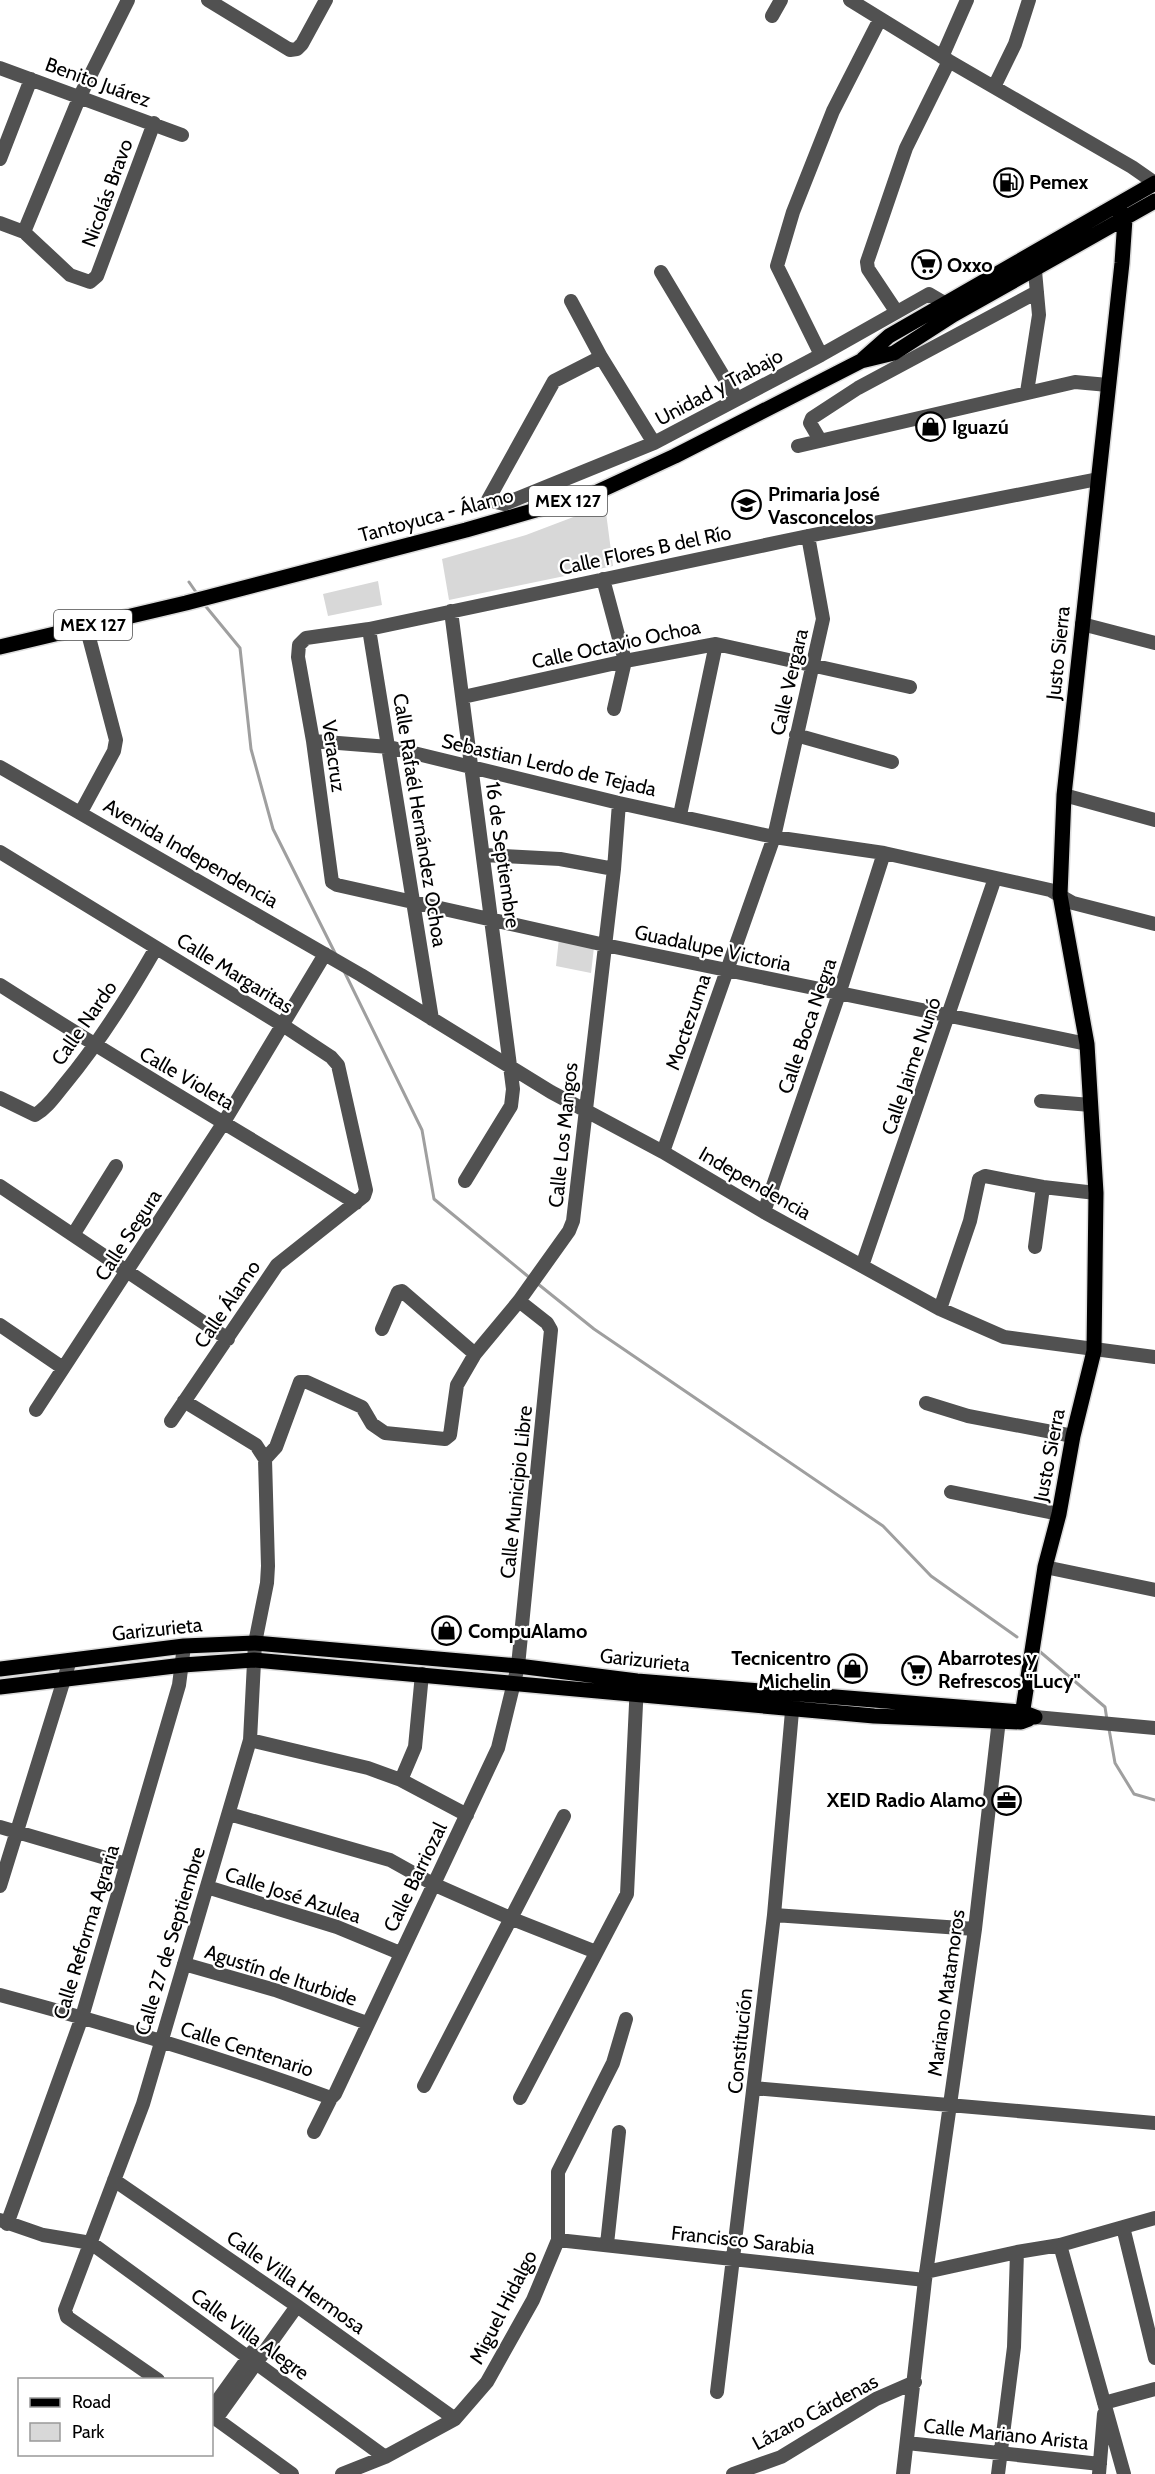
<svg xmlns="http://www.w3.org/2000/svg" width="1155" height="2474" font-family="Cabin,sans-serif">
	<rect width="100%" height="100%" fill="#fff"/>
	<path fill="#d8d8d8" d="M605,505l8,61 -164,34 -7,-41 84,-24z
		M378,581l4,24 -54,11 -5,-22z
		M559,938l35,9 -3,26 -35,-7z"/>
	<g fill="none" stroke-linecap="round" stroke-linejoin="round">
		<path stroke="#9f9f9f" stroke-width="3" d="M189,582l9,13
			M203,603l37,45 11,101 22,80 63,126
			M344,971l78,159 12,69 96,79
			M538,1284l56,45 289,197 48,50 86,61
			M1038,1650l67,57 2,13
			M1109,1729l6,34 19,31 21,6"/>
		<defs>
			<path id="major" d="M863,359l26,-23 266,-153
				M0,647l186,-44 280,-73 129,-37 80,-37 186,-95 33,-8 59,-38 202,-114
				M0,1669l184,-23 71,-3 263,23 119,15 385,31 13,5
				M0,1687l183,-22 71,-5 620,56 147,6 8,-3
				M1021,1722l24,-155 14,-53 14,-78 21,-85 2,-158 -9,-149 -27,-149 4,-100 58,-532 3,-44 -8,-13"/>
		</defs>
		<use href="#major" stroke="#dbdbdb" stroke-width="18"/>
		<path stroke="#515151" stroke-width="14" d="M208,0l82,50 7,-1 5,-5 24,-44
			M850,0l99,61 183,106 23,16
			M772,16l9,-16
			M942,57l25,-57
			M0,68l182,67
			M994,87l21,-43 14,-44
			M0,159l31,-80
			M0,223l24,9 46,43 20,7 7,-6 57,-153
			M24,232l56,-136 48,-96
			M661,272l76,127
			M571,301l30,56 53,86
			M896,311l-28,-42 -1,-7 39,-114 43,-87
			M821,355l-44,-89 16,-54 40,-101 47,-92
			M601,357l-47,24 -66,119 16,4 150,-61 167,-88 108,-61 17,10 4,7
			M1027,392l12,-77 -5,-55
			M820,440l-10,-17 2,-5 46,-30 179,-96
			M798,446l277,-64 33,3
			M603,579l22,82 -11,48
			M451,611l62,478 -2,17 -46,75
			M1082,624l73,19
			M369,629l63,390
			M463,697l162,-36 91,-17 194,43
			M796,735l96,27
			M313,741l76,6 230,56 155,34 110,16 166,37 23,13 82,21
			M0,767l361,208 190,117 112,60 101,60 176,97 64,28 151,20
			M1064,795l91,25
			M81,812l33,-61 2,-11 -30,-114
			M680,815l36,-171
			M0,852l284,174 47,31 7,8 28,125 -2,6 -87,69 -106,156
			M484,855l76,4 54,10
			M0,985c117,75 237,145 356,218
			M1087,1044l-482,-99 -268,-60 -5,-3 -19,-141 -15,-84 1,-12 7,-7 63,-9 439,-93 290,-57
			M0,1098l35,17c12,-7 20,-19 29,-30 35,-42 65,-90 92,-137
			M1041,1101l50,4
			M663,1152l111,-315 49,-218 -15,-83
			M0,1186l228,153
			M764,1212l75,-218 45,-141
			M73,1235l43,-69
			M1035,1247l8,-60
			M862,1266l133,-388
			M940,1309l30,-88 9,-42 6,-3 58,11 53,6
			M0,1325l63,43
			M382,1329l16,-37 4,-1 73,63
			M926,1403l42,13 105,20
			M36,1410l188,-288 101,-168
			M265,1459l11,-12 24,-65h7l55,25 10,17 13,9 60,6 5,-4 7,-50 18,-31 44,-53 50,-70 4,-10 41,-352 5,-66
			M951,1492l108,22
			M1045,1567l110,23
			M1035,1717l120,11
			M250,1740l118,28 33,12 66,35
			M401,1780l14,-33 7,-73
			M229,1814l161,46 43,24 77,34 86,34
			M0,1827l126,37
			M0,1886l70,-226
			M207,1887l130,40 63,26
			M774,1915l201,14
			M184,1964l91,26 92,33
			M0,1995c112,30 222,63 331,103
			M424,2086l140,-270
			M754,2088l401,35
			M520,2098l107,-204 10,-211
			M314,2132l17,-34 4,-4 163,-346 20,-82 33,-336 -4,-7 -28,-22
			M114,2180l183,126 158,113
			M0,2220l43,15 48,8 294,214
			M7,2224l75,-207 97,-332 5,-39
			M1123,2227l32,131
			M558,2240l367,40
			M607,2244l12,-112
			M1060,2245l64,229
			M926,2272l91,-20 43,-7 95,-27
			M158,2380l-91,-63 -2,-7 78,-206 107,-364 5,-97 12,-60 1,-17 -3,-107 -9,-14 -72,-44
			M717,2392l57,-477 19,-215
			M1104,2403l51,-14
			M212,2408l41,-57
			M212,2416l80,58
			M216,2419l81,-113
			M907,2443l193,21
			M342,2474l43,-17 70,-38 32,-37 46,-82 25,-60v-68l55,-109 13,-44
			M733,2474l48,-17 95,-58 39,-17
			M903,2474l22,-194 50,-351 25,-218
			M998,2474l16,-127 3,-95
			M1099,2474l5,-60"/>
		<use href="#major" stroke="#000" stroke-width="15"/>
	</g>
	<defs>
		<symbol id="fuel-ring" viewBox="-11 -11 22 22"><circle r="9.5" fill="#fff" stroke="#000" stroke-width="1.5"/><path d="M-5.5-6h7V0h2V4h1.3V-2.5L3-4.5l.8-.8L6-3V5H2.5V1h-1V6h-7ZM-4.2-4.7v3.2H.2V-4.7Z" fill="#000"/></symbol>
		<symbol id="supermarket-ring" viewBox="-11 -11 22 22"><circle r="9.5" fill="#fff" stroke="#000" stroke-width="1.5"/><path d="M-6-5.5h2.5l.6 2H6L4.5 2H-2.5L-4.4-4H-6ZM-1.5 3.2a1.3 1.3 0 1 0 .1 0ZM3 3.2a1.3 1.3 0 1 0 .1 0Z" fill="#000"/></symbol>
		<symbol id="shop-ring" viewBox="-11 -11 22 22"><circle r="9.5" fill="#fff" stroke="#000" stroke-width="1.5"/><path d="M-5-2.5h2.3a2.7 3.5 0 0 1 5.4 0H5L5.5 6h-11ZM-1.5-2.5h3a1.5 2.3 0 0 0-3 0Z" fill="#000"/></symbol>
		<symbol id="school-ring" viewBox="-11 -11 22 22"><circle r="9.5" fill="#fff" stroke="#000" stroke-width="1.5"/><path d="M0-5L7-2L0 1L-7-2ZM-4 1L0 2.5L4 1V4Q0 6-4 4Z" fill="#000"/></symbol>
		<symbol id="office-ring" viewBox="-11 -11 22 22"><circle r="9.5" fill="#fff" stroke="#000" stroke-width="1.5"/><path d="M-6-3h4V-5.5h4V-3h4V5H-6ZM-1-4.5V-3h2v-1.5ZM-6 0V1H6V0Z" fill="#000"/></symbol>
	</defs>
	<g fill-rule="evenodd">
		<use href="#fuel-ring" x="992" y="166" width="33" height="33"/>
		<use href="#supermarket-ring" x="910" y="248" width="33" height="33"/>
		<use href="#shop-ring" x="914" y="410" width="33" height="33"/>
		<use href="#school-ring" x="730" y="488" width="33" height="33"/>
		<use href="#shop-ring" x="430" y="1614" width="33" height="33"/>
		<use href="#shop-ring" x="836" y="1652" width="33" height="33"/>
		<use href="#supermarket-ring" x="900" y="1654" width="33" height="33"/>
		<use href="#office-ring" x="990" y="1784" width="33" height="33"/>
	</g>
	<g text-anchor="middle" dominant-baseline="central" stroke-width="4.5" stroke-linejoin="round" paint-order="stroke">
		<g fill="#fff" stroke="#4c4c4c" stroke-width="1.5">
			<rect x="529" y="486" width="78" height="30" rx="4.5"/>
			<rect x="54" y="610" width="78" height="30" rx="4.5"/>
		</g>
		<g font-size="18" font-weight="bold" fill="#000">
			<text x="568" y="501">MEX 127</text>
			<text x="93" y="625">MEX 127</text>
		</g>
		<g font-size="20" fill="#000" stroke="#fff">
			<text transform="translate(98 82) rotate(20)">Benito Juárez</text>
			<text transform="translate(107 193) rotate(-70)">Nicolás Bravo</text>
			<text transform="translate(719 387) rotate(-28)">Unidad y Trabajo</text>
			<text transform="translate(436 515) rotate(-15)">Tantoyuca - Álamo</text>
			<text transform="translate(645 550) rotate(-12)">Calle Flores B del Río</text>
			<text transform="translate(616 644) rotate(-12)">Calle Octavio Ochoa</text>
			<text transform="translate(1058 653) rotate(-84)">Justo Sierra</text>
			<text transform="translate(789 682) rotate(-77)">Calle Vergara</text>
			<text transform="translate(334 756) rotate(82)">Veracruz</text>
			<text transform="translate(549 765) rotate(13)">Sebastian Lerdo de Tejada</text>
			<text transform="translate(420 820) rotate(81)">Calle Rafaél Hernández Ochoa</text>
			<text transform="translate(191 853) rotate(30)">Avenida Independencia</text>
			<text transform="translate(503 855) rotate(82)">16 de Septiembre</text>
			<text transform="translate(713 948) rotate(12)">Guadalupe Victoria</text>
			<text transform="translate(235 973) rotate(32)">Calle Margaritas</text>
			<text transform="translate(688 1022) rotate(-71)">Moctezuma</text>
			<text transform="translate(84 1023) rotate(-55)">Calle Nardo</text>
			<text transform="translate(807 1026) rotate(-71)">Calle Boca Negra</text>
			<text transform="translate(911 1066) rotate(-71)">Calle Jaime Nunó</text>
			<text transform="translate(187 1078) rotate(30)">Calle Violeta</text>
			<text transform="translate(563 1135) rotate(-84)">Calle Los Mangos</text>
			<text transform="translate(755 1183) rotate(30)">Independencia</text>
			<text transform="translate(128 1235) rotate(-57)">Calle Segura</text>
			<text transform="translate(227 1304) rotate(-56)">Calle Álamo</text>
			<text transform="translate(1049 1455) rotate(-79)">Justo Sierra</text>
			<text transform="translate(516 1492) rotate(-84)">Calle Municipio Libre</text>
			<text transform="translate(157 1629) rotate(-6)">Garizurieta</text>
			<text transform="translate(645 1660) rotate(6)">Garizurieta</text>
			<text transform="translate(415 1877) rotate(-64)">Calle Barriozal</text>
			<text transform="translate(293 1895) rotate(18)">Calle José Azulea</text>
			<text transform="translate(86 1932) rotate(-73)">Calle Reforma Agraria</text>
			<text transform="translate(170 1941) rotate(-73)">Calle 27 de Septiembre</text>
			<text transform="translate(281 1975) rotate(18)">Agustín de Iturbide</text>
			<text transform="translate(946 1993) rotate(-82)">Mariano Matamoros</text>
			<text transform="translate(740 2041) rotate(-84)">Constitución</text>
			<text transform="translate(247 2049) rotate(18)">Calle Centenario</text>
			<text transform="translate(743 2240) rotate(6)">Francisco Sarabia</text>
			<text transform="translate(296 2282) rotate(35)">Calle Villa Hermosa</text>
			<text transform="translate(503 2307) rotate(-63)">Miguel Hidalgo</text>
			<text transform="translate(250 2334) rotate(36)">Calle Villa Alegre</text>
			<text transform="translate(815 2412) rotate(-28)">Lázaro Cárdenas</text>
			<text transform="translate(1006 2434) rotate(6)">Calle Mariano Arista</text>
		</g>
		<g font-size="20" font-weight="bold" fill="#000" stroke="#fff" text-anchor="start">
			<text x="1029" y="182">Pemex</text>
			<text x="947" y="265">Oxxo</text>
			<text x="952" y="427">Iguazú</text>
			<text x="768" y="494">Primaria José<tspan x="768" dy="23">Vasconcelos</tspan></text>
			<text x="468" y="1631">CompuAlamo</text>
			<text x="831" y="1658" text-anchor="end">Tecnicentro<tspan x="831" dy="23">Michelin</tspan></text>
			<text x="938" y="1658">Abarrotes y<tspan x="938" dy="23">Refrescos "Lucy"</tspan></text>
			<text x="986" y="1800" text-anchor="end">XEID Radio Alamo</text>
		</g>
	</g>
	<rect x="18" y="2378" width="195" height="78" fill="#ffffff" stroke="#999999" stroke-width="1.5"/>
	<rect x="30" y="2398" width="30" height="9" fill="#000000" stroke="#999999" stroke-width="1.5"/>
	<text x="72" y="2408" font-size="18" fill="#000000">Road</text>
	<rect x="30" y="2423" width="30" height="18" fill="#d8d8d8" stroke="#999999" stroke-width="1.5"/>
	<text x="72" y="2438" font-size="18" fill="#000000">Park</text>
</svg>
